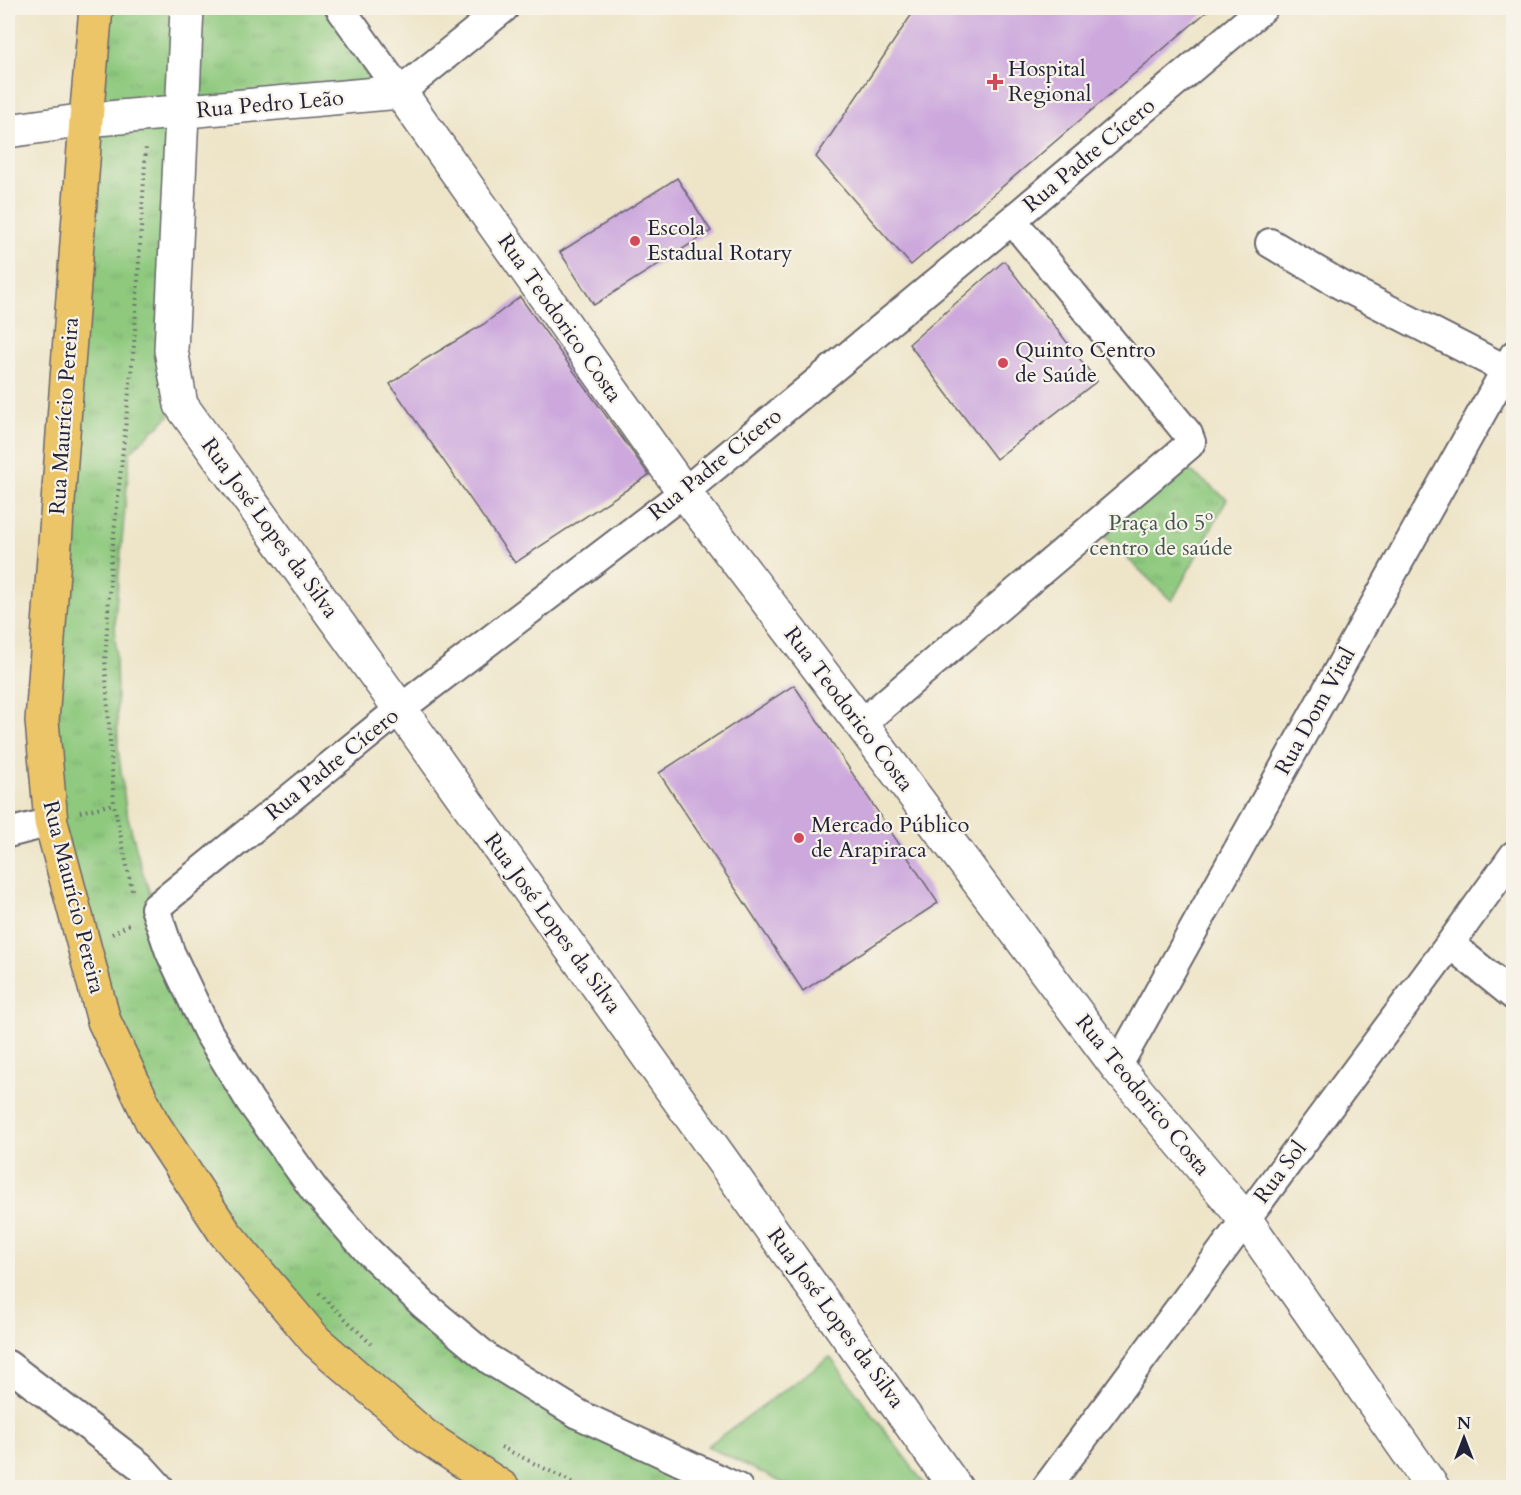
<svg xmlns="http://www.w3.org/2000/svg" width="1521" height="1495" font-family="Cardo,serif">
	<defs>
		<pattern id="park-tufts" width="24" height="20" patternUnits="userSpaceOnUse" patternTransform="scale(1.5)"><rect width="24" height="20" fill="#8ec97e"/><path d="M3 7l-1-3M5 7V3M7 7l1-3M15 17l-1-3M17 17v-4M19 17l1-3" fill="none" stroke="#7aac6e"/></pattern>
	</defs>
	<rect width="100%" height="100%" fill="#f7f3e8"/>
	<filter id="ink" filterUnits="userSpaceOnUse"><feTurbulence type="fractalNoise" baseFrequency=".0167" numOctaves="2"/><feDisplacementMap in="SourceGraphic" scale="12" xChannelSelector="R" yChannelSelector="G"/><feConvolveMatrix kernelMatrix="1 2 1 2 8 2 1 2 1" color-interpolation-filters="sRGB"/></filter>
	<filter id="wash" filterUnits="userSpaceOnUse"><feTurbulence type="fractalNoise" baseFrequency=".008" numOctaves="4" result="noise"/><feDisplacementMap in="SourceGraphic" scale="24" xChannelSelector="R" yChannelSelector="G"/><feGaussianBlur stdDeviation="1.35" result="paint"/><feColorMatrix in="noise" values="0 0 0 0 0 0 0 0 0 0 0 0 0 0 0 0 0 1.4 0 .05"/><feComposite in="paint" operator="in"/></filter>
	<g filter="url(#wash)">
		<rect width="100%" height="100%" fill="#eee5c9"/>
		<path fill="#8ec97e" stroke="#58765c" stroke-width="1.5" d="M830,1357l96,129 -1,1h-134l-84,-41z"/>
		<path fill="url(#park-tufts)" stroke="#58765c" stroke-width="1.5" d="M96,8h244l60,84 -218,20 -1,293 -51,47 -15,165 3,131 8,62 16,60 28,82 145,239 175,169 248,127h-235l-187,-146 -164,-219 -101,-300z
			M1179,462l48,37 -55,102 -69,-66z"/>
		<g id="blocks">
			<path fill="#cca8dd" d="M916,8h295l-300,257 -95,-108z
				M677,178l34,53 -117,74 -34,-53z
				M1004,261l93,120 -101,78 -87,-115z
				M520,297l129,178 -134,88 -125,-179 34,-24 60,-36z
				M794,685l144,218 -135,88 -144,-218z"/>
		</g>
	</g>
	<g filter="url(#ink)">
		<use href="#blocks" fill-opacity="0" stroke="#69666d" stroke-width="1.5"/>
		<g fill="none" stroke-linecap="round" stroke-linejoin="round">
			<defs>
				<path id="minor" d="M340,8l60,84 104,-84
					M1270,243l71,42 164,84
					M861,724l328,-279 2,-3 -3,-8 -176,-214
					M8,833l43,-11
					M1450,944l64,52
					M1117,1067l397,-712
					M8,1365l132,101 20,22
					M738,1488l-158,-73 -90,-55 -67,-56 -55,-53 -53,-60 -65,-90 -42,-69 -38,-80 -15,-44 245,-199 284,-217 328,-272 251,-212
					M1046,1488l404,-544 64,-89"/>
				<path id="tertiary" d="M187,8l-16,342 10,55 219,304 556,779
					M8,131l78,-11 314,-28 284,400 177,232 256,343 128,152 188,269"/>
				<path id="primary" d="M96,8l-10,112 -44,601 9,101 53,199 48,101 73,111 91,108 109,95 78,52"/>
			</defs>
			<use href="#minor" stroke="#69666d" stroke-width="32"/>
			<use href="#tertiary" stroke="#69666d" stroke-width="36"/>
			<use href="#primary" stroke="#69666d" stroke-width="36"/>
			<path stroke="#69666d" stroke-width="4" stroke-dasharray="1.5 4.5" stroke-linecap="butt" d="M80,812l34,-8
				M132,890l-18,-86 -9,-142 6,-100 23,-217 12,-199
				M112,934l20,-11
				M319,1293l52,51
				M501,1447l83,41"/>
			<use href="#minor" stroke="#fff" stroke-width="28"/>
			<use href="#tertiary" stroke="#fff" stroke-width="33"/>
			<use href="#primary" stroke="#edc569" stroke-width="33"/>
		</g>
	</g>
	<g fill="#d1495b" stroke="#f7f3e8" stroke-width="2">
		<path d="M992 73h6v6h6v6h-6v6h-6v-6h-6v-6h6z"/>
		<circle cx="635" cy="241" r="6"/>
		<circle cx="1003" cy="363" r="6"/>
		<circle cx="799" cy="838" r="6"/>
	</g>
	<g text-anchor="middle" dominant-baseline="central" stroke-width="4.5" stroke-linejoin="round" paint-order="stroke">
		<g font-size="22" fill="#22223b" stroke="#f7f3e8" text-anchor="start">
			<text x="1008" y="69">Hospital<tspan x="1008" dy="25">Regional</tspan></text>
			<text x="647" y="228">Escola<tspan x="647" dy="25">Estadual Rotary</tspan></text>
			<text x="1015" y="350">Quinto Centro<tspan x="1015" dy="25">de Saúde</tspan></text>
			<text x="811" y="825">Mercado Público<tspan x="811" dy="25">de Arapiraca</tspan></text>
		</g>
		<g font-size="22" fill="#22223b" stroke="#f7f3e8">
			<text transform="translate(270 104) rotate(-5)">Rua Pedro Leão</text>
			<text transform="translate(1089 155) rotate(-40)">Rua Padre Cícero</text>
			<text transform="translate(560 318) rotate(55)">Rua Teodorico Costa</text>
			<text transform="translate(64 416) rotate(-86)">Rua Maurício Pereira</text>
			<text transform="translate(715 464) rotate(-39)">Rua Padre Cícero</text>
			<text transform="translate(270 528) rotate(54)">Rua José Lopes da Silva</text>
			<text transform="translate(849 709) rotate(53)">Rua Teodorico Costa</text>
			<text transform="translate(1315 711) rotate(-61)">Rua Dom Vital</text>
			<text transform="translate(332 764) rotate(-39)">Rua Padre Cícero</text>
			<text transform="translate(74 897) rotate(76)">Rua Maurício Pereira</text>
			<text transform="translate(553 923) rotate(54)">Rua José Lopes da Silva</text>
			<text transform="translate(1143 1095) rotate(51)">Rua Teodorico Costa</text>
			<text transform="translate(1280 1172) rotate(-53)">Rua Sol</text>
			<text transform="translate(836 1318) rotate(54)">Rua José Lopes da Silva</text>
		</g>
		<g font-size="22" fill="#42544f" stroke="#f7f3e8">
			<text x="1161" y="523">Praça do 5º<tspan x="1161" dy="25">centro de saúde</tspan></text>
		</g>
	</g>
	<rect width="1521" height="1495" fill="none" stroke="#f7f3e8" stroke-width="30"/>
	<g transform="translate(1464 1438)" stroke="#f7f3e8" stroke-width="4.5" paint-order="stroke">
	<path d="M0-4.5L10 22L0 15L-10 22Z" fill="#22223b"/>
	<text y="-9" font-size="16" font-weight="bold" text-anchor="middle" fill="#22223b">N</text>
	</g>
</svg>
